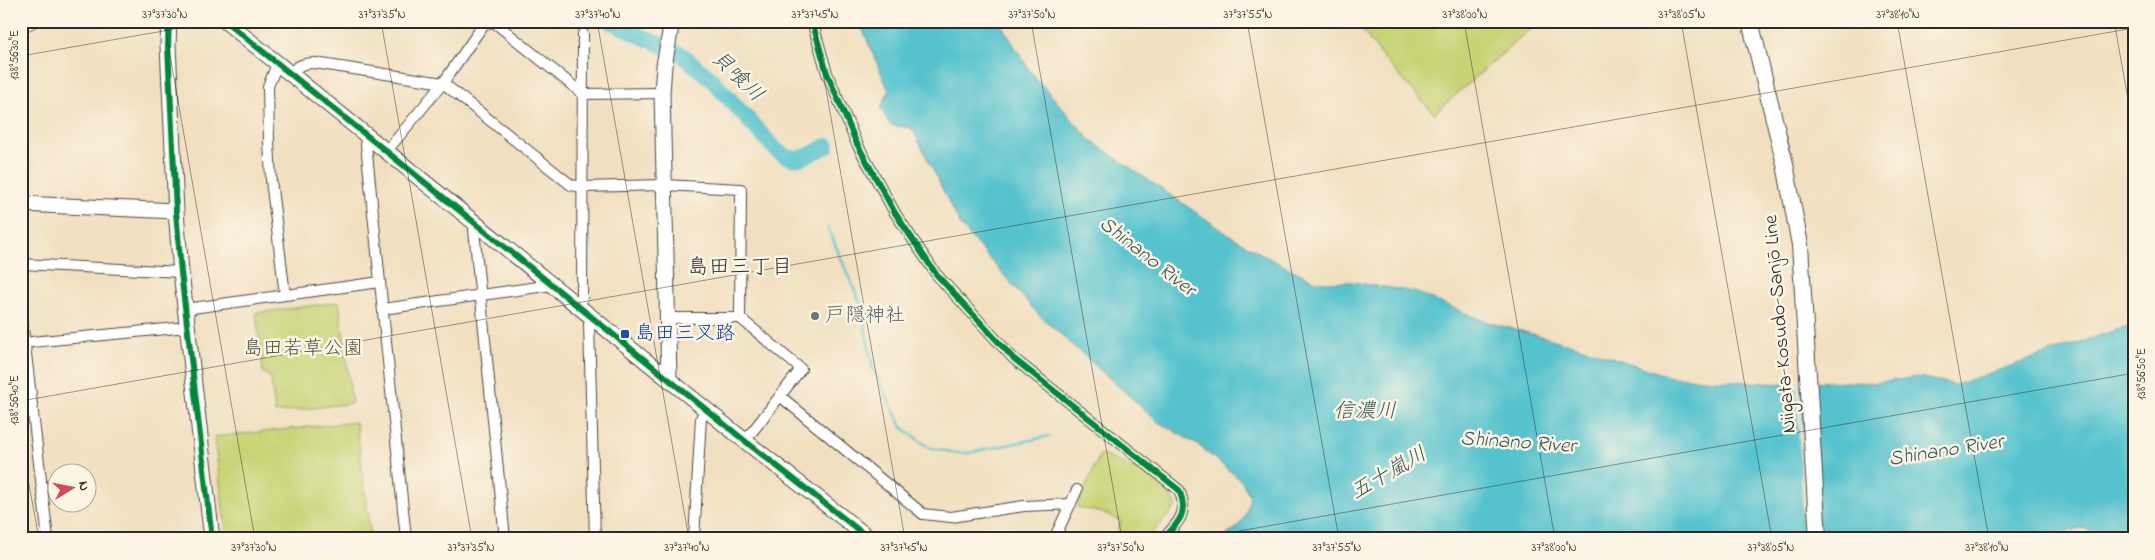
<svg xmlns="http://www.w3.org/2000/svg" width="2155" height="560" font-family="'Indie Flower','Klee One',sans-serif">
	<rect width="100%" height="100%" fill="#fcf5e5"/>
	<filter id="ink" filterUnits="userSpaceOnUse"><feTurbulence type="fractalNoise" baseFrequency=".02" numOctaves="2"/><feDisplacementMap in="SourceGraphic" scale="10" xChannelSelector="R" yChannelSelector="G"/><feConvolveMatrix kernelMatrix="1 2 1 2 8 2 1 2 1" color-interpolation-filters="sRGB"/></filter>
	<filter id="wash" filterUnits="userSpaceOnUse"><feTurbulence type="fractalNoise" baseFrequency=".0096" numOctaves="4" result="noise"/><feDisplacementMap in="SourceGraphic" scale="20" xChannelSelector="R" yChannelSelector="G"/><feGaussianBlur stdDeviation="1.12" result="paint"/><feColorMatrix in="noise" values="0 0 0 0 0 0 0 0 0 0 0 0 0 0 0 0 0 1.4 0 .05"/><feComposite in="paint" operator="in"/></filter>
	<g filter="url(#wash)">
		<rect width="100%" height="100%" fill="#f1dfbf"/>
		<path fill="#c7d375" stroke="#797f50" d="M1355,21h184l-105,93 -49,-54z
			M339,302l13,101 -77,10 -4,-35 -8,-6 -7,-59z
			M356,422l15,117h-144l-13,-102z
			M1100,454l59,25 18,27 -30,33h-32l6,-18 -15,-7 -29,-7z"/>
		<path fill="#56c2ce" stroke="#40767c" d="M859,21h140l31,50 61,70 135,92 48,28 44,21h34l63,10 69,29 100,27 87,29 126,8 27,-4 51,2 44,-6 36,8 179,-61v197l-33,16c-20,-15 -26,-8 -46,2h-836c22,-11 26,-18 31,-43l-9,-16 -43,-35 -41,-24 -119,-107 -77,-88 -49,-98 -22,-3 -9,-17 8,-17z"/>
		<path fill="#f1dfbf" d="M1796,382h4l9,157h-4z"/>
		<g fill="none" stroke-linecap="round" stroke-linejoin="round">
			<path stroke="#56c2ce" stroke-width="2.5" d="M828,228l33,77 12,64 29,58 26,20 27,6h13l82,-17"/>
			<path stroke="#56c2ce" stroke-width="16" d="M609,21l73,34 30,25 64,70c21,16 30,6 51,-4"/>
		</g>
	</g>
	<g filter="url(#ink)">
		<g fill="none" stroke-linecap="round" stroke-linejoin="round">
			<defs>
				<path id="street" d="M812,21l15,52 29,69 39,71 41,61 77,84 166,132c10,23 0,32 -16,49
					M21,28l14,-7
					M278,62l-10,24 1,55 2,39 14,115
					M291,74c6,-9 13,-11 24,-11l128,20 128,102 11,2 82,-2 77,4 -1,129
					M365,134l41,405
					M386,152l57,-69 41,-59 10,-2 89,72 79,-1
					M476,224l-2,6 31,309
					M21,264l160,8
					M580,306l2,-7 1,-265
					M185,309l195,-27
					M383,309l162,-23 6,-3
					M21,312l27,227
					M592,317l-3,7 6,215
					M667,318h73l61,51 -56,72
					M21,343l166,-16
					M780,396l143,118 28,3 73,-11 47,-2
					M694,539l7,-121 5,-10
					M1054,539l23,-49"/>
				<path id="secondary" d="M169,21l-1,25 8,165 5,61 31,267
					M225,21l520,420 125,98
					M21,204l155,7
					M669,378l-7,-285 2,-27 8,-45"/>
				<path id="primary" d="M1750,21l35,143 15,81 18,294"/>
			</defs>
			<use href="#street" stroke="#494641" stroke-width="12"/>
			<use href="#secondary" stroke="#494641" stroke-width="17"/>
			<use href="#primary" stroke="#494641" stroke-width="18"/>
			<use href="#street" stroke="#fff" stroke-width="10"/>
			<use href="#secondary" stroke="#fff" stroke-width="15"/>
			<use href="#primary" stroke="#fff" stroke-width="16"/>
			<defs>
				<path id="cycleway" d="M169,21l-1,25 8,165 5,61 31,267
					M225,21l520,420 125,98
					M812,21l15,52 29,69 39,71 41,61 77,84 166,132c10,23 0,32 -16,49"/>
			</defs>
			<use href="#cycleway" stroke="#fcf5e5" stroke-width="9"/>
			<use href="#cycleway" stroke="#00873e" stroke-width="6"/>
		</g>
	</g>
	<path fill="none" stroke="#2b2b2b" stroke-width="1" stroke-opacity="0.45" d="M164,21l91,518M381,21l91,518M597,21l92,518M814,21l91,518M1031,21l91,518M1247,21l92,518M1464,21l91,518M1681,21l91,518M1897,21l92,518M2114,21l20,112M21,56l199,-35M21,401l2113,-373M21,441l18,98M1194,539l940,-166"/>
	<circle fill="#6b7280" stroke="#fcf5e5" stroke-width="2" cx="815" cy="316" r="5"/>
	<rect fill="#1a4fb4" stroke="#fcf5e5" stroke-width="2" x="620" y="329" width="10" height="10" rx="2.5"/>
	<g text-anchor="middle" dominant-baseline="central" stroke-width="5" stroke-linejoin="round" paint-order="stroke">
		<g font-size="20" fill="#5b616d" stroke="#fcf5e5" text-anchor="start">
			<text x="825" y="316">戸隠神社</text>
		</g>
		<g font-size="20" fill="#2b2b2b" stroke="#fcf5e5">
			<text transform="translate(1781 324) rotate(-95)">Niigata-Kosudo-Sanjō Line</text>
		</g>
		<g font-size="20" fill="#164399" stroke="#fcf5e5" text-anchor="start">
			<text x="635" y="334">島田三叉路</text>
		</g>
		<g font-size="20" fill="#52553e" stroke="#fcf5e5">
			<text x="303" y="349">島田若草公園</text>
		</g>
		<g font-size="21" font-style="italic" fill="#38585c" stroke="#fcf5e5">
			<text transform="translate(737 77) rotate(44)">貝喰川</text>
			<text transform="translate(1147 257) rotate(38)">Shinano River</text>
			<text x="1365" y="412">信濃川</text>
			<text transform="translate(1518 443) rotate(4)">Shinano River</text>
			<text transform="translate(1946 451) rotate(-9)">Shinano River</text>
			<text transform="translate(1389 474) rotate(-30)">五十嵐川</text>
		</g>
		<g font-size="21" fill="#2b2b2b" stroke="#fcf5e5">
			<text x="740" y="268">島田三丁目</text>
		</g>
	</g>
	<rect width="2155" height="560" fill="none" stroke="#fcf5e5" stroke-width="55"/>
	<g transform="translate(72 488) rotate(80)"><circle r="24" fill="#fcf5e5" stroke="#a8a49b"/>
	<path d="M0-4L9 19L0 12L-9 19Z" fill="#d1495b"/>
	<text y="-8" font-size="14" font-weight="bold" text-anchor="middle" fill="#2b2b2b">N</text>
	</g>
	<rect x="28" y="28" width="2100" height="504" fill="none" stroke="#2b2b2b" stroke-width="2"/>
	<g font-size="12" text-anchor="middle" fill="#2b2b2b">
		<text x="165" y="18">37°37'30"N</text>
		<text x="382" y="18">37°37'35"N</text>
		<text x="598" y="18">37°37'40"N</text>
		<text x="815" y="18">37°37'45"N</text>
		<text x="1032" y="18">37°37'50"N</text>
		<text x="1248" y="18">37°37'55"N</text>
		<text x="1465" y="18">37°38'00"N</text>
		<text x="1682" y="18">37°38'05"N</text>
		<text x="1898" y="18">37°38'10"N</text>
		<text transform="translate(14 55) rotate(-90)" y="4">138°56'30"E</text>
		<text transform="translate(2141 374) rotate(-90)" y="4">138°56'50"E</text>
		<text transform="translate(14 400) rotate(-90)" y="4">138°56'40"E</text>
		<text x="254" y="551">37°37'30"N</text>
		<text x="471" y="551">37°37'35"N</text>
		<text x="687" y="551">37°37'40"N</text>
		<text x="904" y="551">37°37'45"N</text>
		<text x="1121" y="551">37°37'50"N</text>
		<text x="1337" y="551">37°37'55"N</text>
		<text x="1554" y="551">37°38'00"N</text>
		<text x="1771" y="551">37°38'05"N</text>
		<text x="1987" y="551">37°38'10"N</text>
	</g>
</svg>
